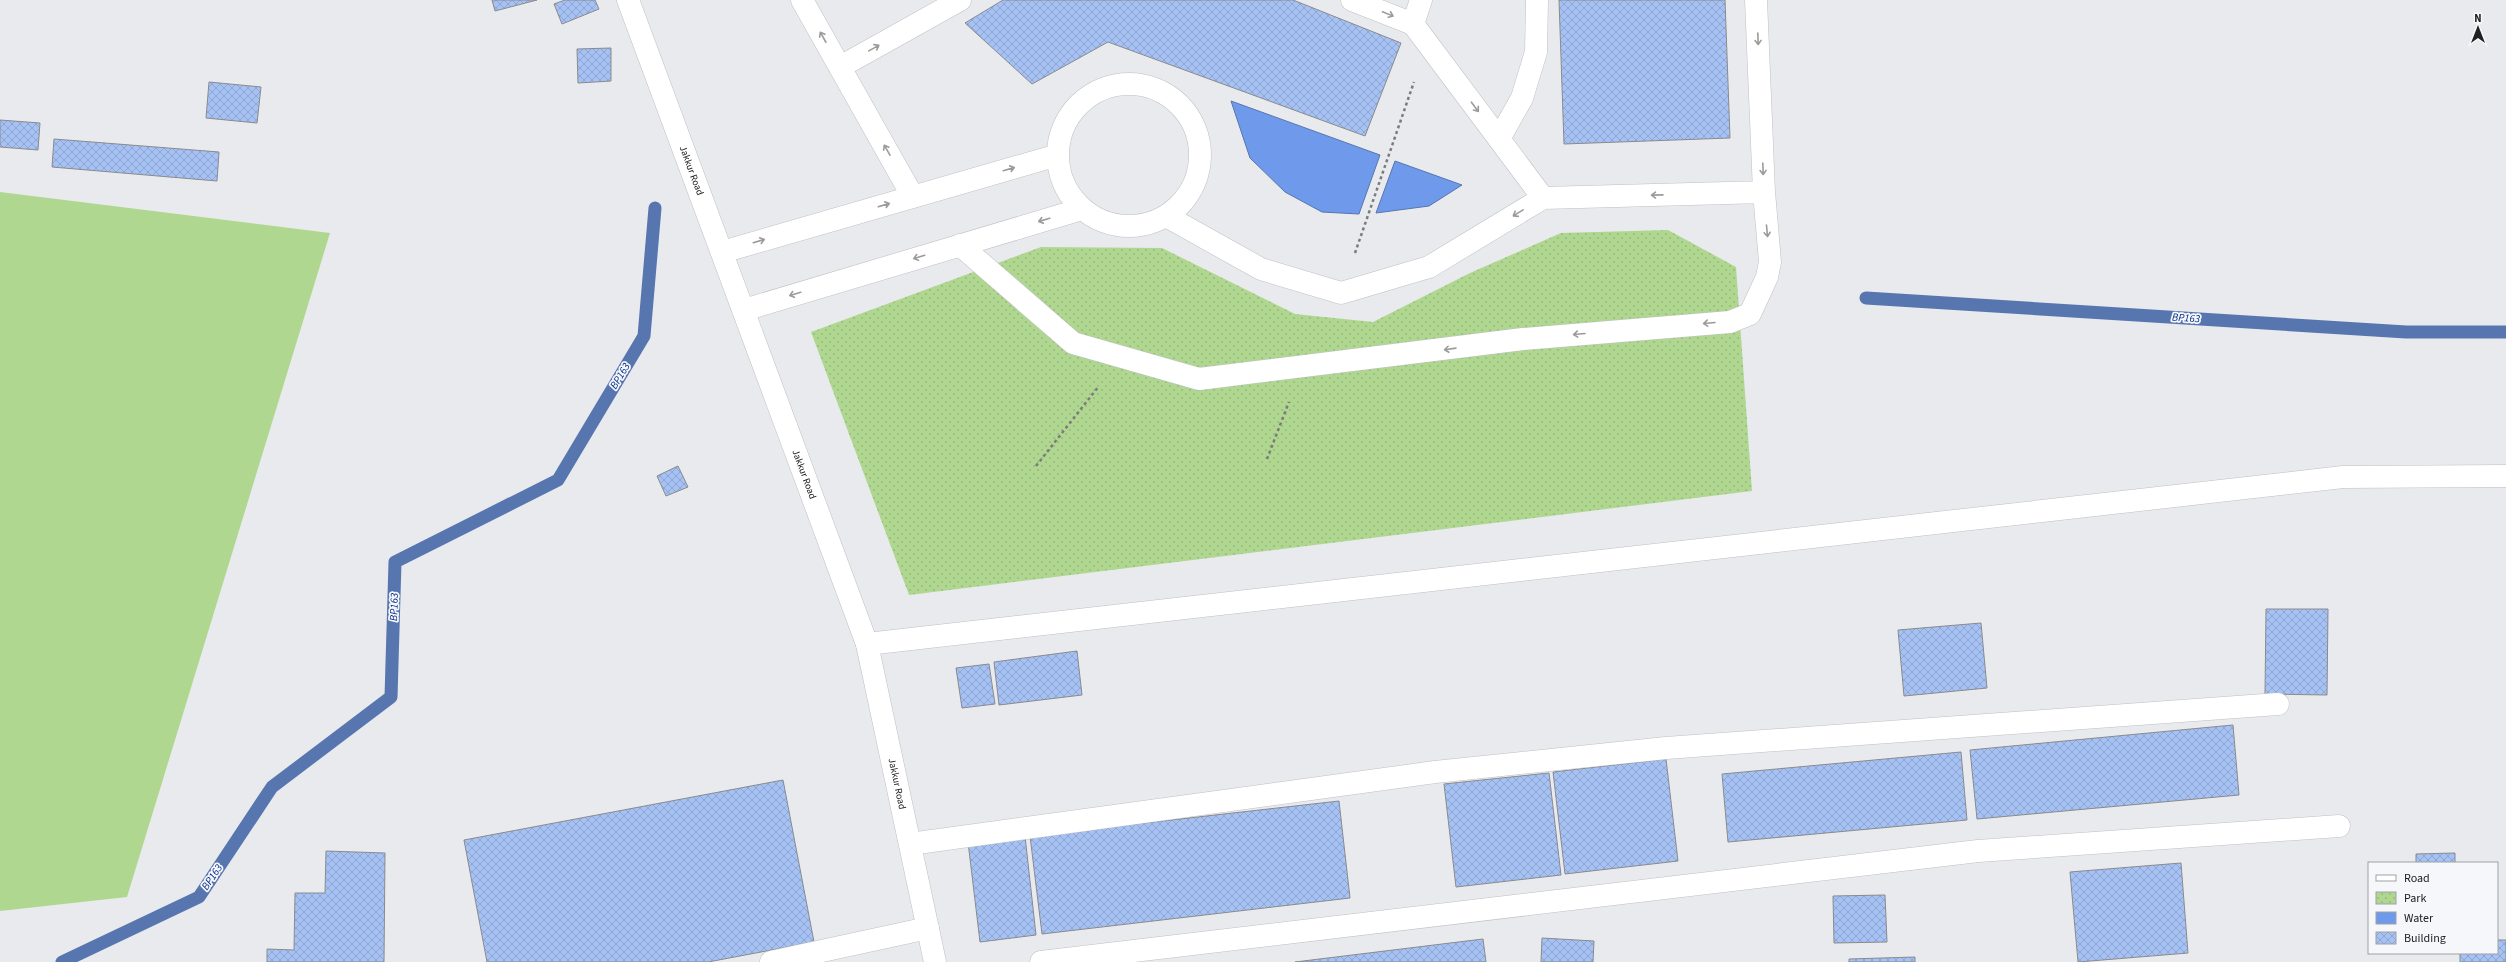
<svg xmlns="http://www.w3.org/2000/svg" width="2506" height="962" font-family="'Source Sans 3',sans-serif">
	<defs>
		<pattern id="park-dots" width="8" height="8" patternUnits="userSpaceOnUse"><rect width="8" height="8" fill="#b0d790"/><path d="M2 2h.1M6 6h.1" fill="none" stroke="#97b87c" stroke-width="1.8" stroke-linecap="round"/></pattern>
		<pattern id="building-cross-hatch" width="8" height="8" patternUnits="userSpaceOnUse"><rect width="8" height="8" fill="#a6c2f4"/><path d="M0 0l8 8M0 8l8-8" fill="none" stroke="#8fa6d1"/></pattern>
	</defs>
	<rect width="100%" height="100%" fill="#e8eaed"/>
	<path fill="#b0d790" d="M0,192l330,41 -203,664 -127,14z"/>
	<path fill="url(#park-dots)" d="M1668,230l68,37 16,224 -843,104 -98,-263 230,-85 121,1 133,66 78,8 97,-49 91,-40z"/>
	<path fill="#6f9aeb" stroke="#5775ae" d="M1231,101l149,54 -21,59 -37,-2 -37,-20 -35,-34z
		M1395,161l67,24 -33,21 -53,7z"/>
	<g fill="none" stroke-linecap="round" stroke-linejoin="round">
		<path stroke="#5775ae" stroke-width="13" d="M1866,298l540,34h100
			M62,962l137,-65 73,-110 119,-90 4,-135 163,-82 86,-144 11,-128"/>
	</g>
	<path fill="url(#building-cross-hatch)" stroke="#898a8d" d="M492,0h45l-42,11z
		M565,0h30l4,9 -37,15 -8,-20z
		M1003,0h290l108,43 -36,93 -257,-94 -76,42 -67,-61z
		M1559,0h166l5,138 -166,6z
		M611,48v33l-33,2 -1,-34z
		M209,82l52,5 -4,36 -51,-5z
		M0,120l40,3 -2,27 -38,-3z
		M54,139l165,13 -2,29 -165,-14z
		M678,466l10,21 -22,9 -9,-20z
		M2266,609h62l-1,86 -62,-1z
		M1981,623l6,65 -83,8 -6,-66z
		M1077,651l5,44 -83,10 -5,-43z
		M989,664l6,40 -33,4 -6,-40z
		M2233,725l6,70 -262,24 -7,-69z
		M1961,752l6,68 -239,22 -6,-68z
		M1666,759l12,102 -113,13 -12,-102z
		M1549,773l12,102 -105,12 -12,-103z
		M783,780l31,162 -106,20h-221l-23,-122z
		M1339,801l11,97 -308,36 -12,-98z
		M1025,836l11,99 -56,7 -12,-100z
		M326,851l59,2 -1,109h-117v-13l27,1 1,-57h30z
		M2455,853v10h-39v-9z
		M2181,863l7,90 -110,9 -8,-90z
		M1885,895l2,47 -53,1 -1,-47z
		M1542,938l52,3 -1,21h-52z
		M1483,939l3,23h-191z
		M2497,940h9v22h-46v-9h37z
		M1915,957v5h-66v-3z"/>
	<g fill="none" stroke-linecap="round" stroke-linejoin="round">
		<defs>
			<path id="minor" d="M802,0l111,197
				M1352,0l61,24 130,174
				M1413,24l8,-24
				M840,67l120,-67
				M1058 155a71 71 0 1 1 142 0a71 71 0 1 1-142 0Z
				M1499,139l23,-41 14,-46 1,-52
				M1166,216l95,53 80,24 88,-26 114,-69 221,-6 -8,-192
				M960,245l113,98 126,36 324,-40 207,-17 20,-8 17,-37 3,-15 -6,-70
				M722,252l336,-97
				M744,310l338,-101
				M867,644l1476,-167 163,-1
				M910,844l525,-72 231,-24 612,-44
				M771,962l157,-34
				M1041,962l937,-111 361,-25"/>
			<g id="tertiary">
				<path id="s1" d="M628,0l239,644 68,318"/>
			</g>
		</defs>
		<use href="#minor" stroke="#bfc0c3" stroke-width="23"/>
		<use href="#tertiary" stroke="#bfc0c3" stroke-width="23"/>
		<path stroke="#7a7b7d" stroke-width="2.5" stroke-dasharray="3 3" stroke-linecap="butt" d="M1355,253l59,-171
			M1267,459l22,-57
			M1036,466l63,-80"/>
		<use href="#minor" stroke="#fff" stroke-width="22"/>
		<use href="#tertiary" stroke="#fff" stroke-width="22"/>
	</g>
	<defs><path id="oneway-shaft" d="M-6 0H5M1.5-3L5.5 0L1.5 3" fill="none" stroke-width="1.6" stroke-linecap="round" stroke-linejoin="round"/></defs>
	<g stroke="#9b9b9b">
		<use href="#oneway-shaft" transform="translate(1388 14) rotate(22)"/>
		<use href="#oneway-shaft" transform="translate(823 37) rotate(-119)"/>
		<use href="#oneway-shaft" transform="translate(1758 39) rotate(88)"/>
		<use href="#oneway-shaft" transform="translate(874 48) rotate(-29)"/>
		<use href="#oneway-shaft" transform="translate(1475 107) rotate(53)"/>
		<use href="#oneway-shaft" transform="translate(887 150) rotate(-120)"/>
		<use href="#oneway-shaft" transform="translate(1009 169) rotate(-16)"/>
		<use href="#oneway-shaft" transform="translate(1763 169) rotate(88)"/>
		<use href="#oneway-shaft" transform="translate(1657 195) rotate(179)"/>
		<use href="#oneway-shaft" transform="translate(884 205) rotate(-16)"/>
		<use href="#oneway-shaft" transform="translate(1518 213) rotate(149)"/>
		<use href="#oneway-shaft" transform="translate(1044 220) rotate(164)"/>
		<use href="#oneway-shaft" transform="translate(1767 231) rotate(85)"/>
		<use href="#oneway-shaft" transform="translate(759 241) rotate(-16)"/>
		<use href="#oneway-shaft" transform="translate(919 257) rotate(163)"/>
		<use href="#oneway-shaft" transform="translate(795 294) rotate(163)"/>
		<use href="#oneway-shaft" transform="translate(1709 323) rotate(175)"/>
		<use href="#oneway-shaft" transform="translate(1579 334) rotate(175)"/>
		<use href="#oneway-shaft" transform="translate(1450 349) rotate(172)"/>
	</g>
	<g text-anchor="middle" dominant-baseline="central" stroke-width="3.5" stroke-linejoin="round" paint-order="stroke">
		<g font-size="10" fill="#202021" stroke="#f6f7fa">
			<text stroke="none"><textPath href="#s1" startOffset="182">Jakkur Road</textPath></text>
			<text stroke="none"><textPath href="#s1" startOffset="506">Jakkur Road</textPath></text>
			<text stroke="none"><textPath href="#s1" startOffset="830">Jakkur Road</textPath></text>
		</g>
		<g font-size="11" font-style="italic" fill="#002b87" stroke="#f6f7fa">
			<text transform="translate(2186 318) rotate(4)">BP163</text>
			<text transform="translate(620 376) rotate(-59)">BP163</text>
			<text transform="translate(394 607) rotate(-88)">BP163</text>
			<text transform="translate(212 877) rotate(-56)">BP163</text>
		</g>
	</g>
	<rect x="2368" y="862" width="130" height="92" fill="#f6f7fa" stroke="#a0a1a3"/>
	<rect x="2376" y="875" width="20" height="6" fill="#ffffff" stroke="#a0a1a3"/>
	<text x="2404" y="882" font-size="12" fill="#202021">Road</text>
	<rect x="2376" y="892" width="20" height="12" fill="url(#park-dots)" stroke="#a0a1a3"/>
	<text x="2404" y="902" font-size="12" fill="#202021">Park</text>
	<rect x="2376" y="912" width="20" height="12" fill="#6f9aeb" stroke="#a0a1a3"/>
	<text x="2404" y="922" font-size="12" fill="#202021">Water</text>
	<rect x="2376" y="932" width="20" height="12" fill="url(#building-cross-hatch)" stroke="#a0a1a3"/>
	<text x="2404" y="942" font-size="12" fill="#202021">Building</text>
	<g transform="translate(2478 28)" stroke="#f6f7fa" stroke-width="3" paint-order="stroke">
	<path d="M0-3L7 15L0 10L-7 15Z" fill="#202021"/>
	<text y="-6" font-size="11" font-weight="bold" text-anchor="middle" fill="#202021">N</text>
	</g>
</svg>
